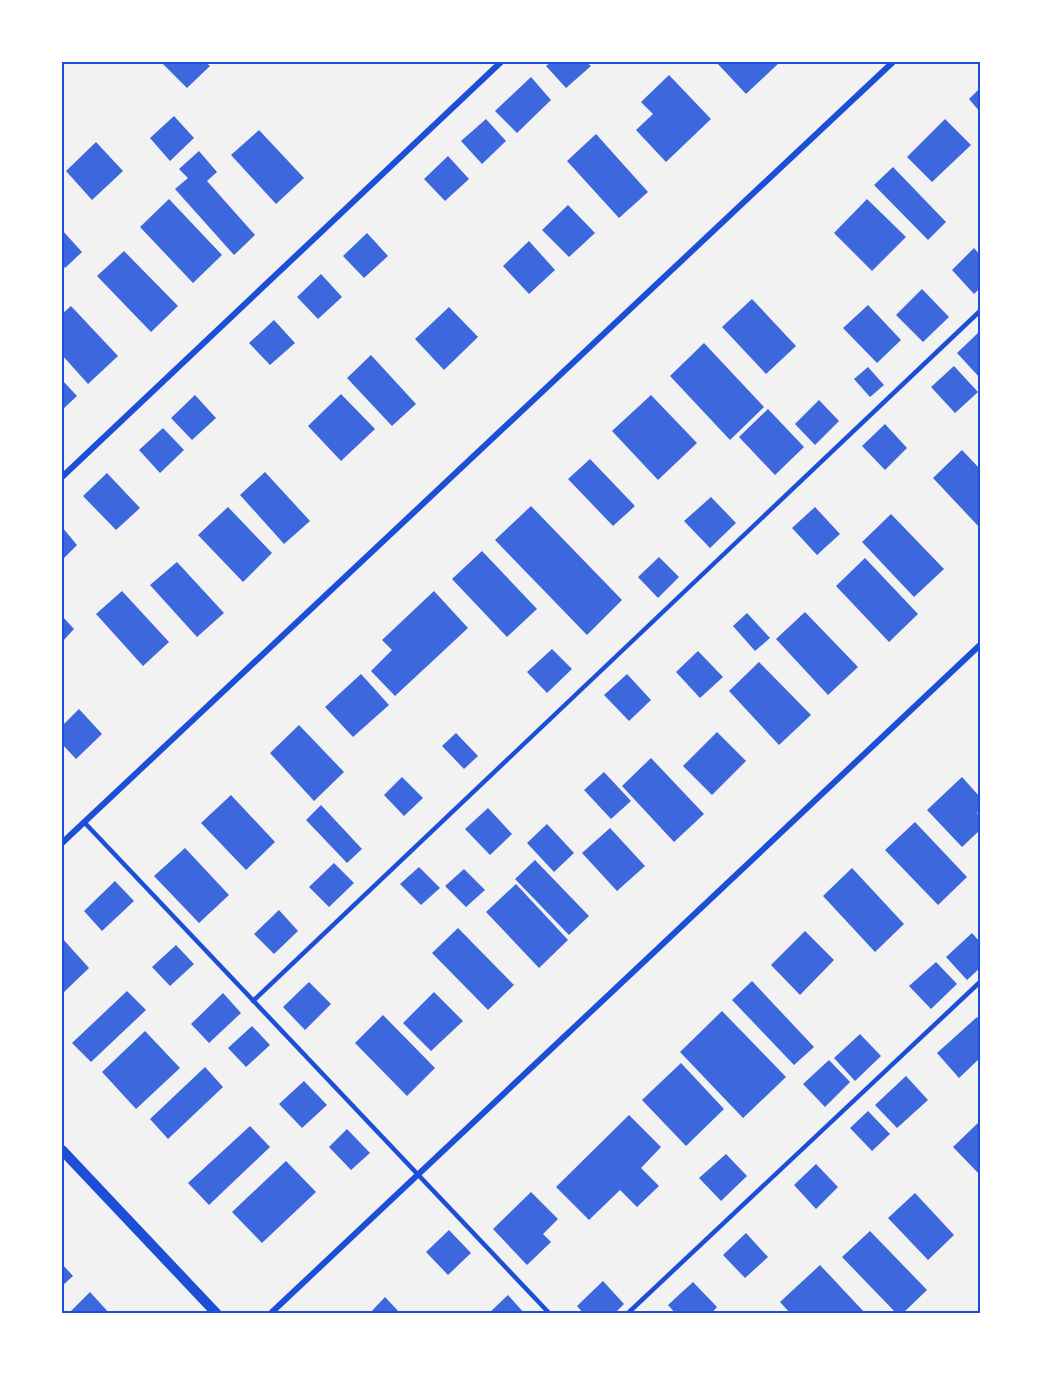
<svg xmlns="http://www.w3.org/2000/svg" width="1042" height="1375" font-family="'Titillium Web',sans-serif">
	<rect width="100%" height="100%" fill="#f2f2f2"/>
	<path fill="#3d67dc" d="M161,62h44l5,4 -23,22z
		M551,62h35l5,4 -25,22 -20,-22z
		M718,62h62l-34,32 -29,-31z
		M669,75l42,44 -45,43 -30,-32 17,-16 -12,-12z
		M531,77l20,23 -34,33 -22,-22z
		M980,88v24l-11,-13z
		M174,116l20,22 -24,23 -20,-23z
		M486,119l20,22 -24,23 -21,-23z
		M945,119l26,26 -39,37 -25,-25z
		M259,130l45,48 -28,26 -45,-49z
		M596,134l52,58 -29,26 -52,-57z
		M96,142l27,29 -31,29 -26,-29z
		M199,151l18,21 -10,9 48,54 -21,20 -59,-66 13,-11 -9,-9z
		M448,156l21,23 -24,22 -21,-22z
		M893,167l53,55 -18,18 -54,-55z
		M169,199l53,56 -29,28 -53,-56z
		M867,199l39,38 -34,34 -38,-38z
		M568,205l27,28 -26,24 -27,-27z
		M62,230l20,22 -17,16 -3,-4z
		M367,233l21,23 -24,22 -21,-22z
		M529,241l26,29 -26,24 -26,-28z
		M974,248l6,7v33l-6,6 -22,-24z
		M124,251l54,55 -27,26 -54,-56z
		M321,274l21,23 -24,22 -21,-22z
		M922,289l27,28 -26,25 -27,-27z
		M752,299l44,47 -30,28 -44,-47z
		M868,305l33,35 -24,23 -34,-35z
		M71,306l47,50 -30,28 -26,-29v-41z
		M449,307l29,30 -34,33 -29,-31z
		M274,320l21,23 -25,22 -21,-22z
		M980,331v47l-23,-25z
		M704,343l60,64 -34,33 -60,-64z
		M371,355l45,49 -24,22 -45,-48z
		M954,366l24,26 -23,21 -24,-26z
		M868,367l16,18 -14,12 -16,-18z
		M62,380l15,16 -15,14z
		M341,394l34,35 -34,32 -33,-35z
		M195,395l21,23 -24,22 -21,-22z
		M651,395l46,48 -39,37 -46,-49z
		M819,400l20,21 -24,24 -20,-21z
		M768,409l36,38 -29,28 -36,-38z
		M885,424l22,24 -22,22 -23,-24z
		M163,428l21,22 -24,23 -21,-23z
		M962,450l18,19v59l-47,-50z
		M590,459l45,47 -22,20 -45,-47z
		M265,472l45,49 -26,23 -44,-49z
		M107,473l33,35 -24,22 -33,-34z
		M711,497l25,26 -26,25 -26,-27z
		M531,506l91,94 -35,35 -92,-95z
		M228,507l44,46 -29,29 -45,-47z
		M815,507l25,27 -23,21 -25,-27z
		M891,514l53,55 -30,28 -52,-55z
		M62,527l15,18 -15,15z
		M482,551l55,58 -30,28 -55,-58z
		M659,557l20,20 -21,21 -20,-21z
		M865,558l53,56 -29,28 -53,-56z
		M177,562l47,51 -27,24 -47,-52z
		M122,591l47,51 -26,24 -47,-52z
		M434,591l34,37 -73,68 -24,-25 21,-21 -10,-10z
		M805,612l53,55 -30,28 -52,-56z
		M747,613l23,25 -15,13 -22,-25z
		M62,616l12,13 -12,13z
		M552,649l20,20 -25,24 -20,-21z
		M698,651l25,26 -23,21 -24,-26z
		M759,662l52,53 -32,30 -50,-54z
		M361,674l28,31 -36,32 -28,-30z
		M627,674l24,26 -22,21 -25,-26z
		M79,709l23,25 -26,25 -14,-15v-18z
		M299,725l45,47 -30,29 -44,-48z
		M717,732l29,29 -34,34 -29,-29z
		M456,733l22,23 -14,13 -22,-23z
		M651,758l53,56 -30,28 -52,-56z
		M604,772l27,29 -20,18 -27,-29z
		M402,777l21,21 -19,18 -20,-21z
		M962,777l18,20v12l-3,4 3,4v13l-18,17 -35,-37z
		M231,795l44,47 -29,28 -45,-47z
		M321,805l41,44 -15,14 -41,-43z
		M488,808l24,26 -22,21 -25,-26z
		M915,822l52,55 -29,28 -53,-55z
		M547,824l27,29 -20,19 -27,-29z
		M610,828l35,38 -28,25 -35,-38z
		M185,848l44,47 -30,28 -45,-47z
		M535,860l54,56 -20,19 -54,-56z
		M334,863l20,20 -25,24 -20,-20z
		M419,867l21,21 -19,17 -21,-21z
		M852,868l52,56 -29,28 -52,-56z
		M464,869l21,21 -19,17 -21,-21z
		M115,881l19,20 -32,30 -18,-20z
		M516,884l52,56 -29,28 -53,-56z
		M279,910l19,21 -24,23 -20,-20z
		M458,928l56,57 -26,25 -56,-57z
		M805,931l29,29 -34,35 -29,-30z
		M972,933l8,9v26l-13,12 -21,-23z
		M62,938l27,30 -27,26z
		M176,945l18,19 -24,22 -18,-19z
		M936,962l21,22 -26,25 -22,-23z
		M752,981l62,66 -20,18 -62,-65z
		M309,982l22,22 -26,26 -22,-23z
		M127,991l19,19 -55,52 -19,-19z
		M434,992l29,29 -32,30 -28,-28z
		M223,993l18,20 -32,30 -18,-19z
		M722,1011l64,66 -43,41 -63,-66z
		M383,1015l52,53 -28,28 -52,-53z
		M977,1017l3,3v38l-21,20 -22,-25z
		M252,1026l18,19 -24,22 -18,-19z
		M145,1031l35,37 -44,41 -34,-37z
		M860,1034l21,22 -26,25 -21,-23z
		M829,1060l21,22 -25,25 -22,-23z
		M681,1063l43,46 -38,37 -44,-46z
		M205,1067l18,20 -55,52 -18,-20z
		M906,1076l22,24 -31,28 -22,-23z
		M304,1081l23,24 -25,23 -23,-24z
		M868,1111l22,23 -18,17 -22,-23z
		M629,1115l32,32 -20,21 18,18 -22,21 -17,-17 -31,30 -33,-33z
		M980,1121v54l-27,-28z
		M250,1126l20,21 -61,58 -21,-22z
		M347,1129l23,24 -19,17 -22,-23z
		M726,1154l21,22 -26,25 -22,-23z
		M286,1161l30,31 -54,51 -30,-31z
		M816,1164l22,23 -22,22 -22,-24z
		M531,1192l27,27 -15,15 8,8 -24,23 -34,-36z
		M915,1193l39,42 -26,25 -40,-42z
		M449,1230l22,23 -23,22 -22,-23z
		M870,1231l57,59 -25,24h-5l-55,-57z
		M746,1233l22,24 -23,21 -22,-23z
		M62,1264l11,12 -11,10z
		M820,1265l46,49h-75l-11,-12z
		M603,1281l21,23 -10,10h-30l-7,-8z
		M693,1282l24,25 -6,7h-35l-8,-9z
		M90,1292l20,22h-42z
		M508,1295l17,19h-37z
		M385,1297l16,17h-32z"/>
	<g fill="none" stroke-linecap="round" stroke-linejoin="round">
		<path stroke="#1d4ed8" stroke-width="4.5" d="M84,822l466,492
			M253,1001l727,-690
			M627,1314l353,-332"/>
		<path stroke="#1d4ed8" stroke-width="6" d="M62,477l439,-415
			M62,843l831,-781
			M270,1314l710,-669"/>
		<path stroke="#1d4ed8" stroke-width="10" d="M62,1150l155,164"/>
	</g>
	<rect width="1042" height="1375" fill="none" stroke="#ffffff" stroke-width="126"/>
	<rect x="63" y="63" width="916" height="1249" fill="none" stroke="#1d4ed8" stroke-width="2"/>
</svg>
